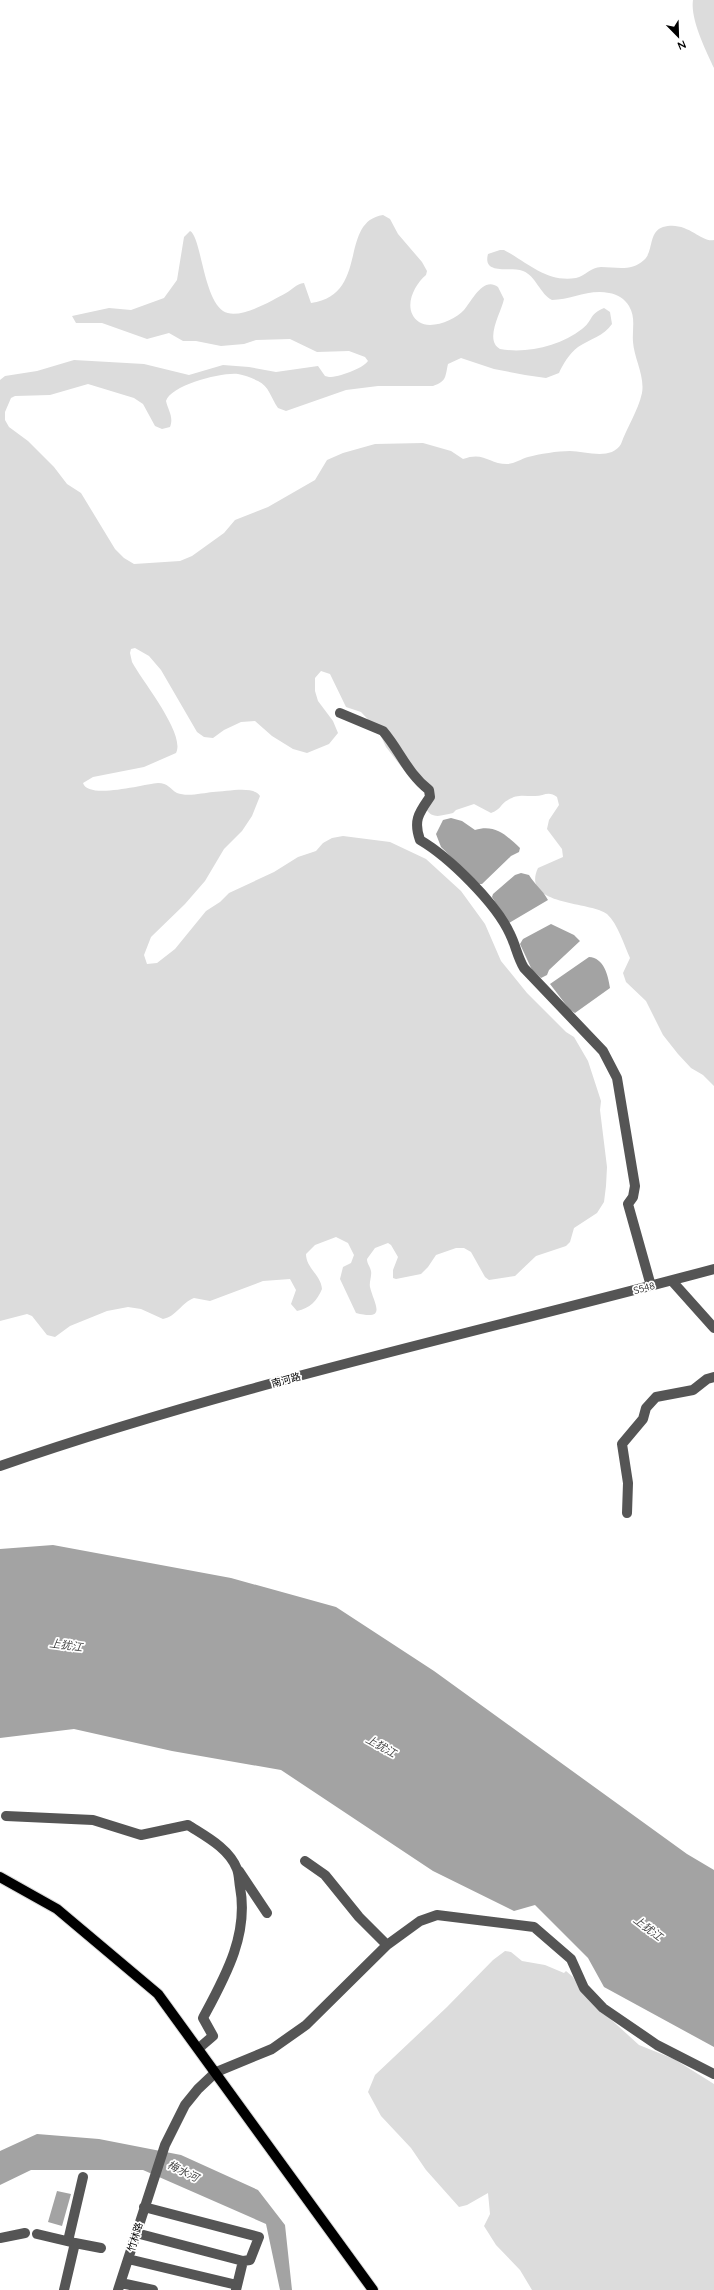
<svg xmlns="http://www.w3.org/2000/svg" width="714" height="2290" font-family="Quicksand,'Noto Sans SC',sans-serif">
	<rect width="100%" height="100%" fill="#fff"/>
	<path fill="#dcdcdc" d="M693,0h21v68c-8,-17 -24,-49 -21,-68z
		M383,215l7,4 8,15 24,28 5,9 -1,4c-13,11 -24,35 -7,47 12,8 36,-2 45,-12 8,-9 19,-34 34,-23l6,12c-3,14 -20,41 -4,50 26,5 61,-3 82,-20 11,-8 6,-14 22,-21l6,4 2,12c-8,12 -22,15 -34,23 -9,7 -15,17 -19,26l-13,5 -21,-3 -31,-6 -33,-11 -13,6c-3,13 -1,17 -15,22h-55l-32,4 -60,21 -8,-3c-7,-10 -9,-22 -20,-27 -6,-3 -14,-6 -20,-7 -16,-2 -67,11 -72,27 2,9 8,16 4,26l-8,2 -7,-3 -12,-22 -9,-6 -46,-14 -38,11 -35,1 -4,2 -6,14v8l4,7 19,14 26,26 13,17 14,9 34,56 9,9 10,6 46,-3 12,-5 32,-23 11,-13 33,-13 47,-27 12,-20 16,-7 32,-9 48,-1 28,8 12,8c21,-8 26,5 44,5 7,0 14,-5 21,-7 11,-3 30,-6 42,-6 15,0 41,10 51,-7 6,-17 17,-33 21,-51 3,-17 -8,-35 -9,-51 -1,-13 3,-24 -4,-36 -4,-7 -12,-12 -20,-13 -21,-4 -38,7 -57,7 -12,-6 -16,-24 -29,-29 -11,-5 -41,5 -35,-17l12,-4h4c23,12 43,33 72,28 9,-2 15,-11 25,-11 15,0 30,5 43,-7 10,-9 4,-28 19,-33 24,-7 38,16 51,13v846l-11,-11 -12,-7 -13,-14 -15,-19 -17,-34 -20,-19 -3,-9 7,-15c-6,-13 -12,-34 -23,-44 -16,-13 -87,-8 -69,-46l25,-11 -1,-8 -15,-20 2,-9 10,-15 -2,-8c-9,-7 -14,0 -24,-1 -9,0 -16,-2 -25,4 -8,4 -6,9 -17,13l-17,-9 -18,6 -3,3c-11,2 -20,7 -27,-4v-17l-11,-14 -8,-4 -21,-27 -8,-17 -17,-18 -15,-5 -16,-33 -9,-3 -6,7v13l3,10 15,20 5,12 -9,11 -22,9 -14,-4 -21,-13 -17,-15 -14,1 -17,8 -11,8 -9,-1 -7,-5 -36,-62 -12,-14 -14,-8 -4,1 -1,4 2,9c10,19 54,72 44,91l-32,14 -51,10 -10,6c5,17 61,1 75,0 10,0 12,6 19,10 10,4 26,0 36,-1 13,0 40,-7 47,4l-8,20 -10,15 -18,18 -19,32 -20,23 -34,33 -7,18 3,9 10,-1 18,-14 31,-38 14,-9 9,-9 45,-21 24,-15 18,-6 7,-8 9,-5 11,-2 47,6 36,17 35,32 24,33 16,37 26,32 39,39 8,5 14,24 13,40 -1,9 7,57 -1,19 -2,16 -7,11 -23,15 -4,14 -4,4 -30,10 -21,20 -26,4 -4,-3 -14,-25 -7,-4h-8l-20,7 -8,12 -7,7 -25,5 -3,-1v-8l5,-13 -7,-12 -3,-2 -13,5 -8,11c0,5 3,7 4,12 1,5 -2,11 -1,16 4,17 18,34 -14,26l-16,-34 3,-12 8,-4 3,-8 -6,-12 -12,-6 -21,8 -9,9c0,14 15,21 16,35 -5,12 -12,19 -25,22l-6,-7 5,-14 -6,-11 -27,2 -53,20 -16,-3c-13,5 -17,18 -31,21l-22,-10 -13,-2 -21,4 -37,15 -15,11 -8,-2 -15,-19 -5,-2 -27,7v-941l5,-4 32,-5 37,-11 70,4 45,11 34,-10 26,2 27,5 42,-6 7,10 4,1c10,0 33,-8 39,-16l-3,-4 -16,-6 -32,1 -27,-13 -34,1 -12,4 -23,2 -25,-5h-13l-14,-8 -22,6 -45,-16h-26l-4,-7 37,-8 22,2 33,-12 13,-18 7,-43 6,-6c11,5 13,66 33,80 15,10 48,-10 63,-18 6,-3 10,-9 18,-10l7,20c59,-8 27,-81 72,-88z
		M505,1951l6,1 11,9 23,4 19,8 2,-2 7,6 10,17 56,51 35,14 40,25v206h-182l-12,-20 -24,-25 -12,-19 6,-12 -2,-21 -21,12 -8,2 -33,-37 -15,-22 -30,-32 -13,-24 7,-17 72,-68 46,-47z"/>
	<path fill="#a3a3a3" d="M451,818l11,3 13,9c20,-6 31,5 45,18l-1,4 -8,4 -29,28h-3l-38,-37 -5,-13 7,-14z
		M521,873l8,2c6,10 13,14 19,25l-39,23 -17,-26 1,-3 22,-19z
		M551,924l23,11 6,6 -31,29 -2,5 -6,3 -9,-8 -12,-26 3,-5z
		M589,957c15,1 19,18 21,31l-35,25 -5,-3 -20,-26z
		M53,1545l178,33 105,29 98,64 253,183 27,16v177l-110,-60 -16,-29 -53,-53 -21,6 -81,-40 -152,-101 -109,-19 -98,-22 -74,9v-189z
		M37,2134l62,5 82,16 77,35 27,35 7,65h-12l-14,-66 -123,-54h-112l-31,15v-34z
		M57,2191l14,3 -9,32 -14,-4z"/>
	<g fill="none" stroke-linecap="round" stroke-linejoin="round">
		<defs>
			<path id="major" d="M0,1877l57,32 101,85 215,296"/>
		</defs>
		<use href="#major" stroke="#dbdbdb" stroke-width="12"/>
		<path stroke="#555" stroke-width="10" d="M340,713l43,18c17,20 25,43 46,59l1,7c-11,16 -17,23 -10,43 29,17 76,63 90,94 6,12 7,22 14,34l79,83 14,27 18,108 -2,11 -5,7 23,82
			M672,1281l42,47
			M0,1466c233,-81 476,-133 714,-197
			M627,1513l1,-30 -6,-39 21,-25 3,-11 10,-11 37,-7 14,-11 7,-2
			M6,1816l87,4 48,15 47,-10c17,11 41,23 49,44 2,5 2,12 3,18 9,48 -15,90 -37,131l10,18 -14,12
			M305,1861l20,14 34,42 28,28
			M239,1871l28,42
			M144,2207l115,30 -9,23 -7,1 -7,29
			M136,2233l107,28
			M37,2234l38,9 -11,47
			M0,2238l25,-5
			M68,2241l15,-64
			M75,2243l26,5
			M128,2259l109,26
			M121,2283l32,7
			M118,2290l47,-145 20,-40 13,-16 18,-17 56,-23 34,-24 81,-80 33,-24 17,-6 97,12 37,32 13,29 19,20 54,37 57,29"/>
		<use href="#major" stroke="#000" stroke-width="10"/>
	</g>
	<g text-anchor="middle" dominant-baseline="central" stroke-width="3.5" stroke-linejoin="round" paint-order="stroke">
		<g font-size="10" fill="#000" stroke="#fff">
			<text transform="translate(644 1288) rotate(-15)">S548</text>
			<text transform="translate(286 1380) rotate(-15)">南河路</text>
			<text transform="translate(135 2237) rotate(-73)">竹林路</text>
		</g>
		<g font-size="11" font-style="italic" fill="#444" stroke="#fff">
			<text transform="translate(66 1645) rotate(8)">上犹江</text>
			<text transform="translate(381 1746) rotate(29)">上犹江</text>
			<text transform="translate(648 1928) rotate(37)">上犹江</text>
			<text transform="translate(183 2171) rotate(26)">梅水河</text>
		</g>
	</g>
	<g transform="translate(678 36) rotate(157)" stroke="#ffffff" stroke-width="3" paint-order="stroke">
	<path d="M0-3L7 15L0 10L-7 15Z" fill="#000000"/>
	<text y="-6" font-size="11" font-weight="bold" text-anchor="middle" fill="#000000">N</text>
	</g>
</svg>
